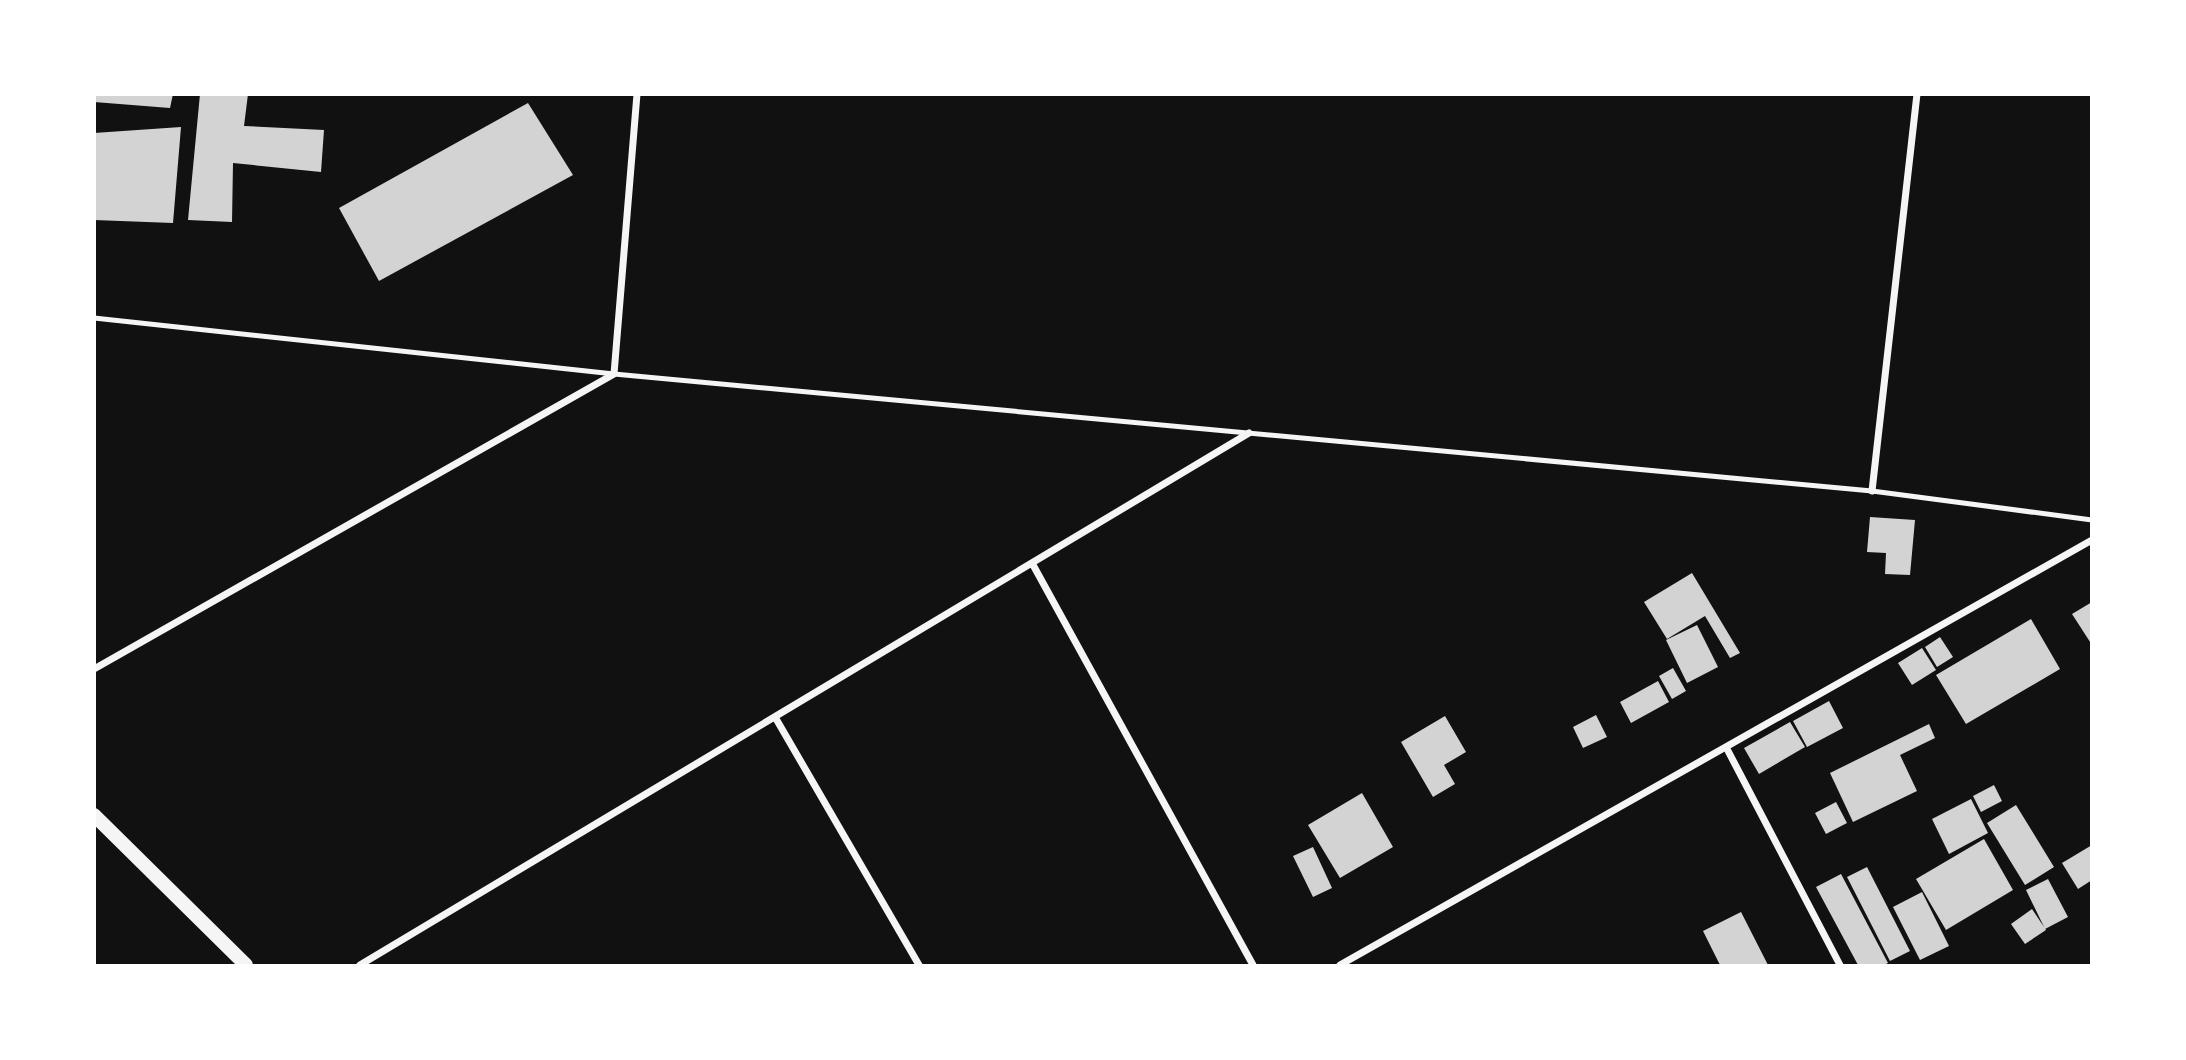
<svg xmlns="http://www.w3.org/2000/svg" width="2186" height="1060" font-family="'Public Sans',sans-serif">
	<rect width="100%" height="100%" fill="#111"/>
	<path fill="#d3d3d3" d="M94,94h79l-3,14 -76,-6z
		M200,94h48l-4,32 80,4 -3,42 -88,-9 -1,59 -44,-2z
		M528,103l45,72 -194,106 -40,-73z
		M181,127l-8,96 -79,-3v-87z
		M1870,517l45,3 -5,55 -25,-1 1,-21 -19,-1z
		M1692,573l48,80 -10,5 -25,-42 -38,23 -23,-37z
		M2092,602v43l-20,-31z
		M2031,619l29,50 -94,55 -30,-49z
		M1697,625l21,42 -31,16 -21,-43z
		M1940,637l13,20 -16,10 -12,-20z
		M1922,648l14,22 -24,15 -14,-22z
		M1673,668l13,23 -14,8 -13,-23z
		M1658,681l11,21 -38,21 -11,-21z
		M1829,701l14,27 -36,19 -14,-26z
		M1596,715l11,22 -24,11 -10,-21z
		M1445,716l21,36 -22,13 11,19 -22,13 -32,-55z
		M1790,722l15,25 -46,27 -15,-26z
		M1929,724l6,14 -35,17 17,36 -64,31 -23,-49z
		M1994,785l8,16 -21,11 -8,-16z
		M1362,793l31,54 -53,31 -32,-53z
		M1971,799l17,34 -39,21 -17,-35z
		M1836,802l11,21 -21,11 -11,-21z
		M2016,805l38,62 -29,18 -38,-62z
		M1984,839l29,51 -67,40 -30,-51z
		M2092,845v35l-14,9 -16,-26z
		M1313,847l19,41 -19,9 -20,-41z
		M1867,867l43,84 -20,10 -43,-84z
		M1841,874l47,89 -4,2h-26l-42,-78z
		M2048,879l20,38 -23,12 -19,-39z
		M1922,892l27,54 -29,14 -27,-53z
		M2032,909l14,21 -21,14 -14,-20z
		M1741,912l27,53h-48l-17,-34z"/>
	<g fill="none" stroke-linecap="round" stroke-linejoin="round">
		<path stroke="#f5f5f5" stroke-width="5" d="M94,318l520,56 1258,117 220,29"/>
		<path stroke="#f5f5f5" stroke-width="7" d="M1872,491l45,-397
			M1032,563l221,402
			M94,669l520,-295 23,-280
			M775,717l144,248
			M1726,747l114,218
			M360,965l889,-532
			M1340,965l752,-425"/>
		<path stroke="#f5f5f5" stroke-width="14" d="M94,815l152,150"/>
	</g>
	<rect width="2186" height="1060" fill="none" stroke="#ffffff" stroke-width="192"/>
</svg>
